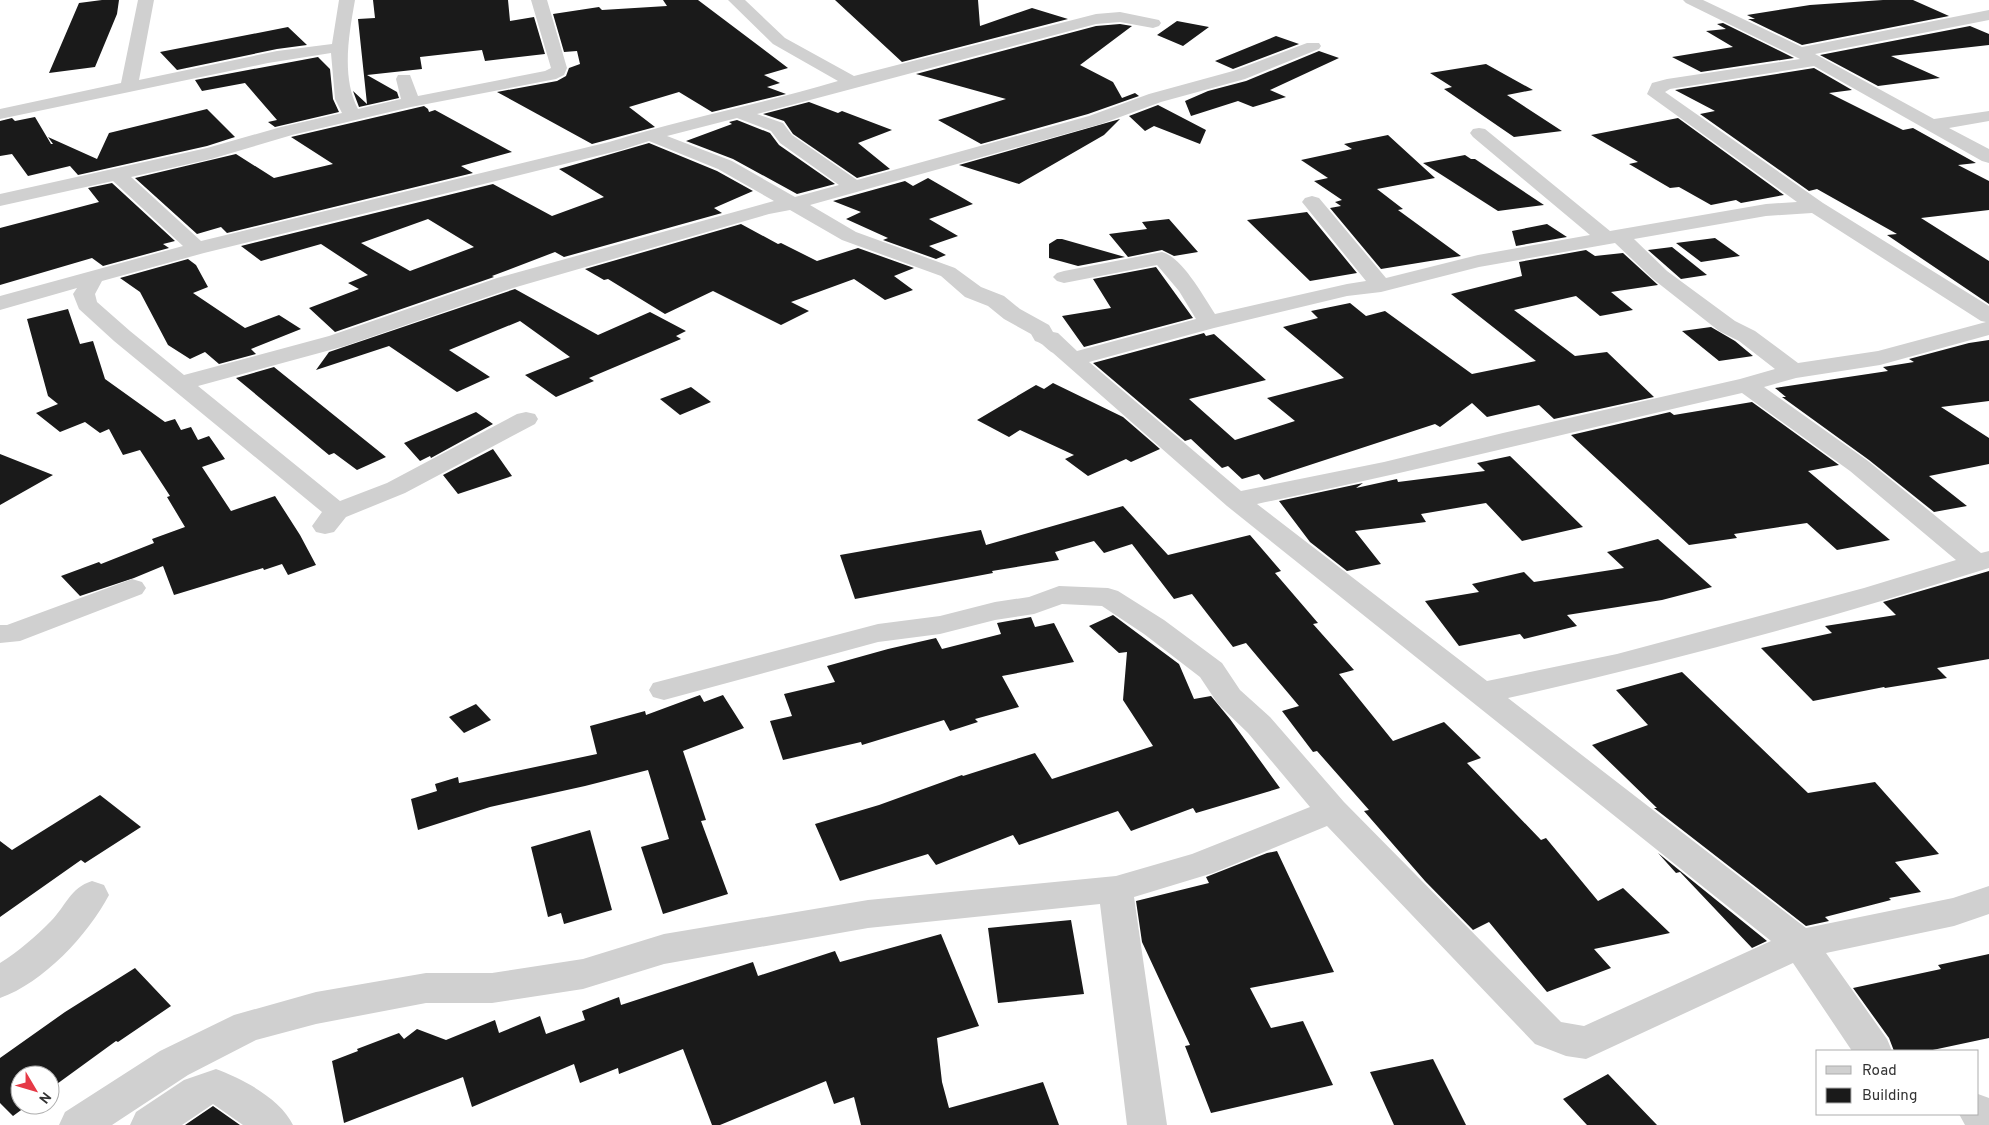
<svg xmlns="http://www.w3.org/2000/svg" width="1989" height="1125" font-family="Overpass,sans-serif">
	<rect width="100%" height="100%" fill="#fff"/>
	<path fill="#1a1a1a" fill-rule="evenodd" d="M102,0h17l-2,14 -22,53 -46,6 30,-70z
		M373,0h135l2,21 24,-4 11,37 -60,7 -3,-11 -62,7 2,12 -55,6 30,17 2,6 -40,9 -6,-16 14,13 -9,-85 17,-1z
		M663,0h35l90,68 -24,7 16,8 -13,4 19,7 -74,18 -33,-20 -50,15 26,20 -63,17 -95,-52 60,-11 9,-5 3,-8 11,-4 -3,-13 -13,1 -11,-38 46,-7 3,3 65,-4z
		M835,0h143l2,26 52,-18 36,11 -166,43z
		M1883,0h30l36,16 -147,29 -54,-26h7l-8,-4 63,-10z
		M1177,21l32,6 -26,19 -26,-11z
		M1723,23l71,35 -93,14 -29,-15 61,-10 -27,-16 20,-2 -9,-5z
		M1120,24l12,2 -52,39 33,17 9,16 13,-5 4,3 -51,18 -107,30 -43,-24 68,-21 -90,-25 180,-48z
		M1970,26l19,8v11l-98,11 49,22 -62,8 -58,-31z
		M288,27l19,18 -30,4 -100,21 -17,-18z
		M1276,36l23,8 -66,25 -18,-8z
		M1319,51l20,7 -69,32 16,7 -33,10 -15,-6 -47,15 -6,-15 23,-10 38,-10z
		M318,57l12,12 3,30 6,13 -64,15 -7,-5 9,-2 -32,-37 -43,8 -7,-11z
		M1486,64l47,26 -26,5 55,36 -48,6 -70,-48 8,-2 -22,-14z
		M1814,68l38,22 -23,3 74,37 10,-2 63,35 -18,2 31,16v29l-68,8 68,43v43l-102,-69 10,-1 -80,-45 -8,2 -109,-77 15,-3 -40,-21z
		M809,102l29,11 4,-2 50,19 -34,13 32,26 -33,9 -64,-44 -9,-13 -21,-7z
		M1158,105l48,25 -6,14 -46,-18 -9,5 -16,-15z
		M424,106l4,3 1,3 6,-2 77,42 -51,14 12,7 -246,60 -6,-6 -24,7 -62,-56 101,-24 38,24 59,-14 -42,-27z
		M207,109l28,28 -28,9 -129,29 -8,-9 -42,10 -16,-22 -12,2v-35l12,-3 3,3 20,-4 16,27h2l-5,-7 49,22 12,-26z
		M1678,118l106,77 -43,8 -5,-3 -25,5 -32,-18 -9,1 -41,-24 9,-2 -47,-27z
		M1120,119l-16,16 -85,49 -60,-19z
		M737,120l33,13 9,12 56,39 -38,10 -64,-35 -47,-18 46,-17 -3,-2z
		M1388,135l47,43 -58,11 26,20 -5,1 63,46 -80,13 -51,-61 11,-2 -6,-4 7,-2 -28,-19 14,-3 -27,-18 51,-11 -8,-5z
		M649,143l68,28 36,20 -39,17 8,5 -158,44 -9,-5 -63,24 2,1 -159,55 -26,-24 50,-19 -11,-6 20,-8 -47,-31 -60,17 -20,-15 252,-62 59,32 52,-19 -45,-28zM428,219l46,28 -64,24 -49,-28z
		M1465,155l6,4h4l69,46 -46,6 -75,-48z
		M928,178l45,26 -44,15 29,17 -29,10 17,9 -10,4 -53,-19 5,-2 -42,-19 15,-7 -28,-11 72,-20 8,5z
		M112,183l63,58 -12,3 6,4 -66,18 -11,-8 -92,27v-57l99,-26 -11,-14z
		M1307,212l50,61 -47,8 -63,-61z
		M1169,219l29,33 -24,4 -12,-6 -34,7 -19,-23 38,-5 -5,-7z
		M741,224l37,20 3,-1 36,18 41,-13 56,20 -20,8 19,14 -28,10 -31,-21 -63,23 18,9 -28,14 -68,-34 -48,23 -57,-35 -4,1 -19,-11z
		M1547,224l20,13 -51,9 -4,-15z
		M1715,238l25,18 -39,6 -25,-19z
		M1057,239h5l63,18 -47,9 -29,-8v-14z
		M1672,247l35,28 -26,4 -33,-29z
		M1586,250l9,6 28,-3 35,32 -47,7 22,18 -33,6 -24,-20 -62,14 61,46 32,-4 47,45 -100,22 -15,-14 -52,12 -15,-14 -32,24 -5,-3 -171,56 -5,-6 -17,5 -14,-13 -6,2 -31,-29 -6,2 -92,-78 111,-30 2,3 8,-2 52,46 -77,19 46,41 60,-19 -28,-23 77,-20 -61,-51 35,-9 -7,-7 39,-8 16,13 19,-5 87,63 64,-13 -85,-67 71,-18 -3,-14z
		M188,259l8,6 12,22 -15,6 52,35 34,-13 22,14 -50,20 5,5 -37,10 -14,-12 -15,7 -22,-14 -28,-53 -20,-14z
		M1156,267l37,51 -109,29 -22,-31 49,-8 -18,-29z
		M515,289l83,46 52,-23 36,19 -10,5 5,3 -92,39 5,3 -38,16 -31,-22 45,-18 -50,-36 -71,29 41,27 -33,15 -68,-46 -73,24 13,-18z
		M68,309l12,35 13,-3 12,38 60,43 10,-3 6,11 10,-3 7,13 11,-4 16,23 -23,8 29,44 44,-15 25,39 16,30 -28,10 -6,-11 -18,6 -1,-2 -89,27 -11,-29 -29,12 -54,18 -19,-20 38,-14 2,2 53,-21 -2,-4 33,-12 -18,-30 3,-1 -30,-46 -17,5 -14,-26 -9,4 -15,-11 -25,10 -24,-19 22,-9 -10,-8 -21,-77z
		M1711,327l24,14 18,15 -34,5 -37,-30z
		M1989,340v61l-48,6 48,31v26l-60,12 38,30 -33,6 -65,-52 -87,-63h4l-11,-9 113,-17 -5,-4 31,-5 -5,-3 60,-16z
		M274,367l112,90 -29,13 -23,-17 -5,2 -93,-77z
		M1053,383l70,34 37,32 -29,13 -5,-3 -38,17 -23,-17 9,-4 -54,-25 -11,7 -32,-17 59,-35 8,4z
		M691,387l20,15 -31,13 -20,-16z
		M1752,402l87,63 -31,6 82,69 -53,10 -30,-27 -73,11 3,4 -48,7 -118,-110 99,-23 4,3z
		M476,412l17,12 -62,34 -1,-2 -10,5 -16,-18z
		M493,449l19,27 -54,18 -15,-19z
		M0,454l53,21 -53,30z
		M1510,456l73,71 -61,14 -36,-38 -65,11 5,8 -71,9 26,33 -34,7 -37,-29 -31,-41 84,-18 -7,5 41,-9 1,3 87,-11 -8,-8z
		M1123,506l45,49 82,-20 31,36 -6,2 43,50 -5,1 41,46 -15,4 54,67 51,-19 37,36 -14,5 74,77 5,-2 52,63 25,-13 47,45 -76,16 17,19 -64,24 -58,-70 -16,8 -48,-49 -61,-70 5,-1 -52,-59 -4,1 -31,-41 17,-5 -53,-63 -13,4 -41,-53 -18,5 -42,-55 -28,9 -10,-12 -39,11 4,8 -67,11 1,2 -138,26 -15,-44 141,-25 5,15z
		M1658,539l54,48 -50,13 -95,15 10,11 -53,13 -4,-5 -61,12 -34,-45 54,-9 -7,-8 52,-12 10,10 90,-14 -17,-16z
		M1989,571v88l-52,9 10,10 -62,10 -1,-1 -71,14 -52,-53 71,-15 -7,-7 71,-11 -13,-13z
		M1113,615l66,49 15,35 17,-3 19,23 50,69 -84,25 -3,-5 -62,23 -13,-20 -99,34 -6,-10 -77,30 -8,-11 -88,27 -25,-57 64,-19 83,-30 1,1 72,-23 17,26 101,-33 -30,-46 4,-48 -8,1 -30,-27z
		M1031,617l4,10 19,-4 20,39 -72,14 17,31 -44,12 3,3 -28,9 -6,-11 -82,25 -1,-3 -78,18 -13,-39 22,-5 -8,-22 51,-12 -8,-16 61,-17 48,-11 6,11 59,-15 -4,-11z
		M1682,672l126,121 67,-11 64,72 -44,8 26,30 -32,6 2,2 -66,17 4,4 -23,5 -152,-118h3l-65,-63 56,-20 -32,-35z
		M700,695l4,7 19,-7 21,33 -61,23 23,69 -5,1 27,73 -65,20 -22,-67 28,-8 -21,-69 -63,16 -95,21 -72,23 -7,-31 26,-8 -2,-7 23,-7 1,6 138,-29 -7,-28 55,-15 1,4z
		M476,704l15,16 -27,13 -15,-16z
		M100,795l41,32 -56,36 -4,-3 -81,57v-76l12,9z
		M590,830l22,80 -48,14 -3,-11 -13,4 -17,-70z
		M1277,851l57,121 -84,16 21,40 32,-7 30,64 -122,28 -26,-67 5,-1 -48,-103 -6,-41 73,-18 -3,-6 61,-24z
		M1658,853l109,88 -15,7 -72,-76 -4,1z
		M1071,920l13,74 -86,9 -10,-75z
		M941,934l38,92 -42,12 5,44 7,26 94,-26 16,43h-198l-7,-28 -20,7 -8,-23 -106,44h-8l-29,-76 -64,25 -1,-6 -38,15 -6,-19 -102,43 -9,-30 -119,46 -12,-62 26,-10 -1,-2 42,-16 5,6 13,-10 29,11 49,-20 4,13 41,-17 6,18 39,-14 -3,-9 37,-14 2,8 132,-43 5,14 77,-25 5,11z
		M1989,954v84l-61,13h-34l-5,-13 -36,-50 88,-19 -3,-4z
		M135,968l36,38 -53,36 -2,-1 -66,48v-14h-30v30h8l-15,11 -13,-13v-45l65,-46z
		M1433,1059l33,66h-72l-24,-53z
		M1608,1074l49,51h-70l-24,-26z
		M213,1106l27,19h-55z"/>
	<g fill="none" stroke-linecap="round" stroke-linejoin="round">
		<path fill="#d0d0d0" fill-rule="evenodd" d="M138,0h16l-15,80 138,-29 55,-7 7,-44h16c-6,34 -14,77 3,109l43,-10 -5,-20 2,-4h12l8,21 127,-25 6,-3 -20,-68h16l20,68 -3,7 -8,4 -145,28 -119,28 -81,24 -80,18 70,64 408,-99c76,-24 153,-38 229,-61l-65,-37 -45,-44h17l40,38 69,38 242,-62 24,-2 39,8 2,3 -2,3 -6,2 -33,-6 -24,2 -339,90 26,9 9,12 65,45 232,-64 60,-22 84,-23 74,-28h12l2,3 -2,3 -74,30 -84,23 -60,22 -291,81 46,27 99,36 26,19 23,9 16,13 29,16 4,7 5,1 19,18 119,-32 -17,-28 -22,-26 -93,18 -7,-2 -4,-4 4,-4 7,-2 98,-19c20,5 42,45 53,62l132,-30 19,-3 -64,-79 3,-4 7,-2 7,2 67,80 92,-23 112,-20 -117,-98 -3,-4 3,-4 6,-1 6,1 125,102 156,-27 31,-2 -150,-108 5,-11 15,-4 133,-20 -114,-56 -3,-3h20l99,47 187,-37v10l-174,34 119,65 55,-8v10l-40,7 40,21v14l-7,-2 -168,-95 -144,23 -5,3 158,111 166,103v29l-109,30 -84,13 -32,9 104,74 113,92 8,-2v17c-158,50 -319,94 -481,130l298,230 147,-30 36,-12v28l-35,12 -128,27 61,86 5,12h-40l-59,-88 -207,96 -20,-3 -31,-12 -208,-218 -114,47 -79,24 33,228h-40l-27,-221 -232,24 -204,36 -81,25 -91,14h-66l-110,21 -60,16 -68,35 -76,50h-53l6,-13 95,-61 74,-36 82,-23 110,-19h66l91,-14 81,-25 204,-34 248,-24 76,-22 118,-47 -62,-74 -30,-29 -18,-27 -56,-43 -42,-28 -40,-2 -28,10 -39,6 -55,14 -62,8 -214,58 -11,-3 -4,-7 4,-7 225,-59 62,-8 55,-14 34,-5 30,-11 49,2 10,3 46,29 58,43 18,27 30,27 74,85 217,220 23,4 187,-85 -544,-435 -174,-153c-7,-4 -10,-10 -18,-12l-4,-7 -27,-15 -16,-13 -23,-9 -24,-21 -99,-36 -52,-30 -21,4 -256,74 -168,58 -147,40 142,115 47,-18 130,-69 9,-2 9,2 3,5 -3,5 -130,69 -59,24 -12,15 -9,2 -9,-2 -4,-6 10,-14 -208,-171 -35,-32 -6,-15 4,-6 -77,22v-14l183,-50 -70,-65 -113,25v-12l207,-46 74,-21 61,-14 -7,-14 -4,-46 -63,10 -268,56v-10l121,-26zM737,118l34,13 9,12 59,42 -44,12 -63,-36 -65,-25zM649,141l69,28 56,32 -277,77 -168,58 -145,39 -54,-44 -33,-29 -2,-8 7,-13 102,-28 417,-103zM1812,213l169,108 5,1 -108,29 -80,12 -43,-32 -20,-10 -68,-50 -33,-32 132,-23zM1615,243l38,36 66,52 20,10 36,28 -35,10 -237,54 -119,29 -143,29 -152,-129 125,-34 133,-32 34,-4 98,-25zM1742,393l108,78 106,89 -92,28 -247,66 -130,27 -230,-177c162,-34 323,-74 485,-111z
			M132,579l10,3 4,6 -4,6 -122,47 -20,2v-18h7z
			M92,881l12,4 5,10c-21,40 -66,88 -109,103v-35c19,-12 35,-26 51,-42 15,-15 19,-33 41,-40z
			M216,1069c27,10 65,30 77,56h-50l-30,-21 -31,21h-52l6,-13 48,-32z
			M1978,1094l11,4v27h-24l-6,-11h19z"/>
	</g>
	<rect x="1816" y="1050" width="162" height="65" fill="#ffffff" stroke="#adadad"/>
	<rect x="1826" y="1066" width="25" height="8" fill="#d0d0d0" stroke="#adadad"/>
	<text x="1862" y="1075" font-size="15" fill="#333333">Road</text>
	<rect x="1826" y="1088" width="25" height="15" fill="#1a1a1a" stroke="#adadad"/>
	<text x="1862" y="1100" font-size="15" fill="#333333">Building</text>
	<g transform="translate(35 1090) rotate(128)"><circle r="24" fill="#ffffff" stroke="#adadad"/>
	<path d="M0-4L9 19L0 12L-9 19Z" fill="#e63946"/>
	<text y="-8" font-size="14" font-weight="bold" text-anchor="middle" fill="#333333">N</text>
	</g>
</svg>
